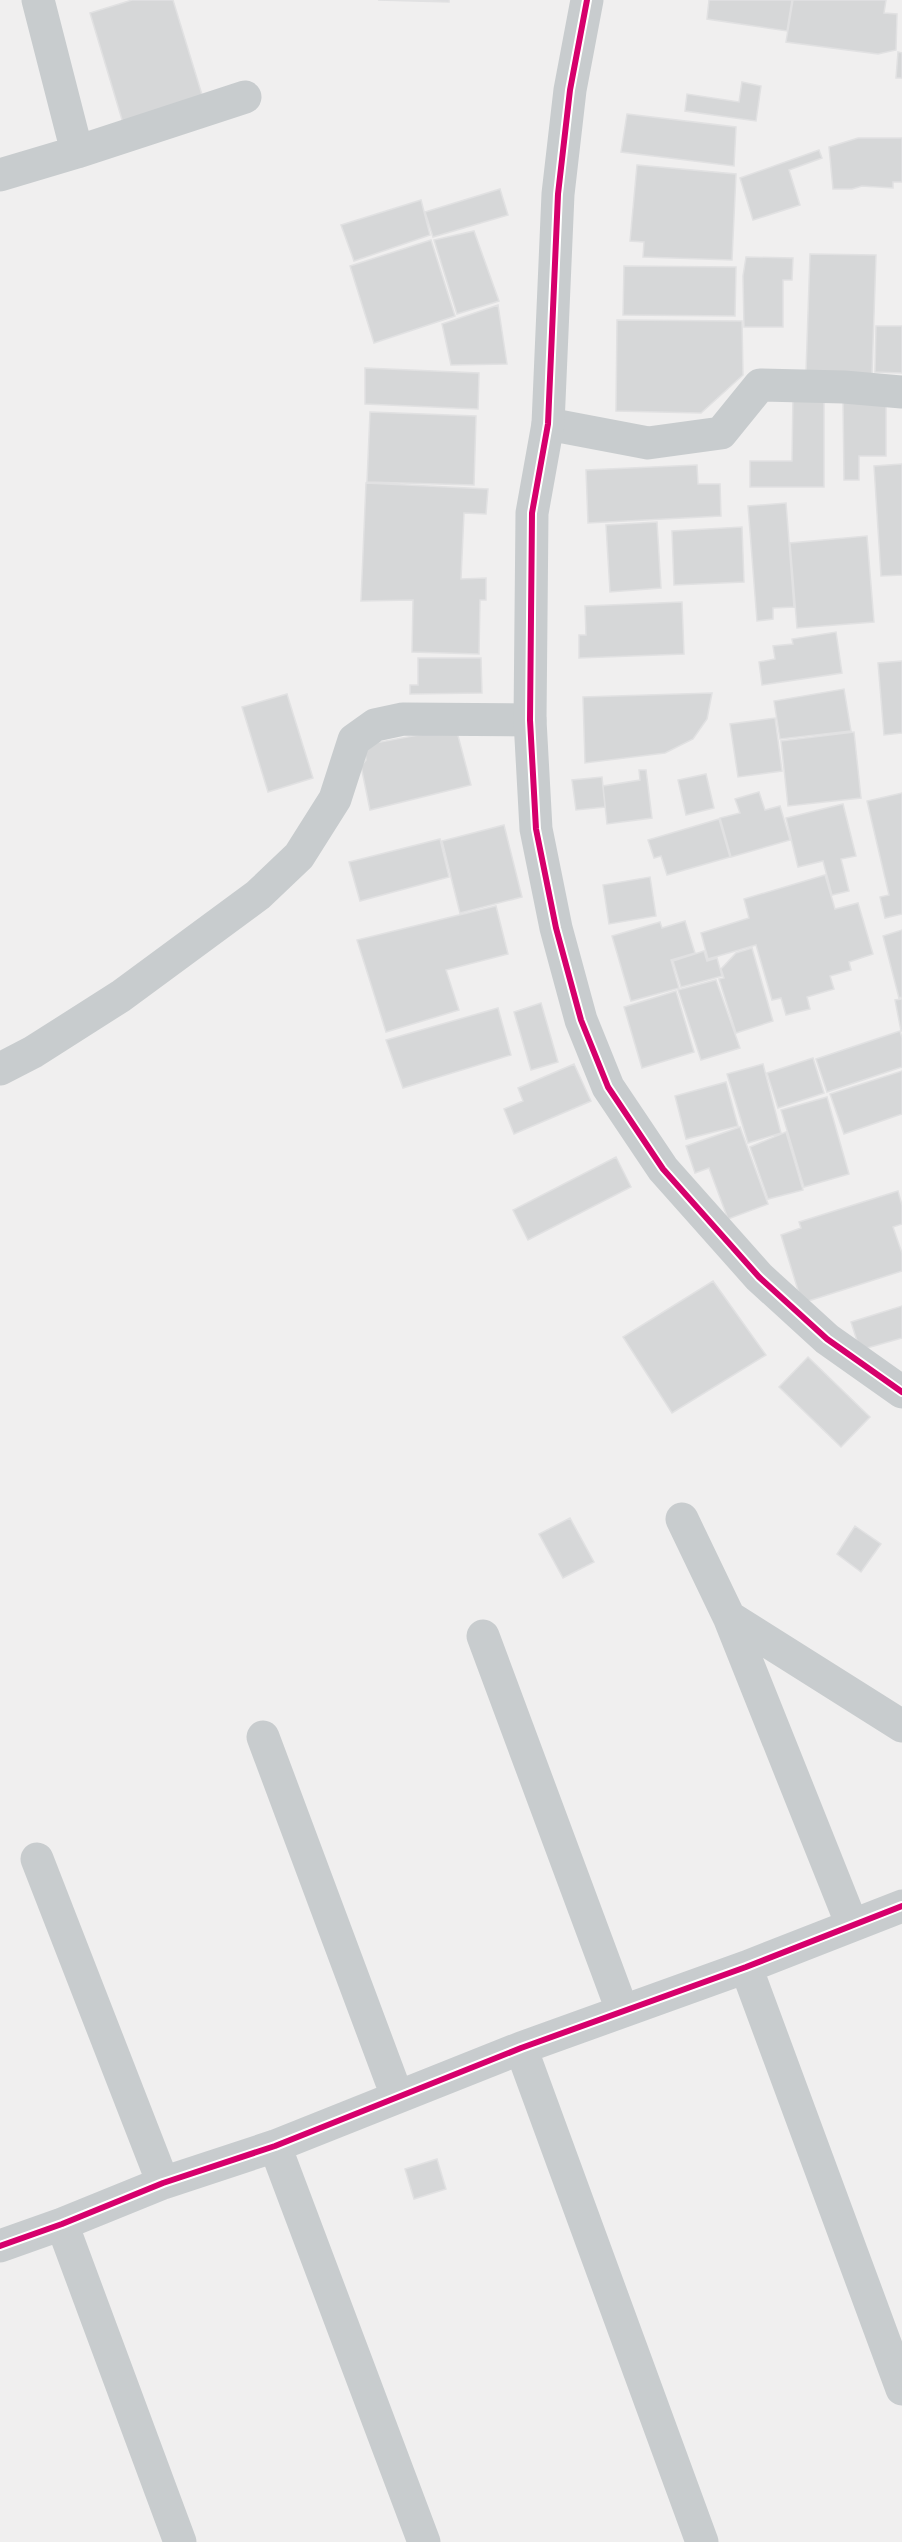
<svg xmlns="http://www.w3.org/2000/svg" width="902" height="2542" font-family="'Sofia Sans Condensed',sans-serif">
	<rect width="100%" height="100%" fill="#f0efef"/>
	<path fill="#d6d7d8" stroke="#e1e1e2" stroke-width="1.5" d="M132,0h41l30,98 -80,25 -33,-110z
		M378,0h71v2z
		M709,0h83l-5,31 -80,-12z
		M793,0h93l-2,13 13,1 -1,36 -18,4 -92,-12z
		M898,52l4,1v25h-6z
		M742,82l19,4 -5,35 -71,-10 2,-17 52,8z
		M627,114l109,13 -2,39 -113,-14z
		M858,138h44v44h-9v6l-31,-2 -10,3h-19l-4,-42z
		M819,150l3,8 -33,12 11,35 -47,15 -13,-42z
		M637,165l99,9 -4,86 -89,-3 1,-15 -14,-1z
		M500,189l8,26 -75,22 -8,-25z
		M421,200l9,35 -76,26 -13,-36z
		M474,231l25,70 -42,13 -23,-74z
		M431,240l24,76 -81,27 -24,-77z
		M810,254l66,1 -4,119 -66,-2z
		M746,257l47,1 -1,22h-9v47h-39l-1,-51z
		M624,266l112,1 -1,49 -112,-1z
		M498,305l9,59 -56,1 -9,-41z
		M617,320l125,1 1,54 -42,38 -85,-2z
		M876,326h26v47l-27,-1z
		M365,368l114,5 -1,36 -113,-5z
		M793,393h31v94h-74v-26h42z
		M843,399h43v57h-27v24h-15z
		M370,412l106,4 -2,69 -107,-3z
		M902,464v111l-21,1 -7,-110z
		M697,465l1,19h22l1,32 -133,7 -2,-53z
		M366,483l122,6 -2,25 -22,-1 -3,66 25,-1v22h-6l-1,54 -67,-2 1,-52 -52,1z
		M786,503l8,104 -21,1v11l-16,2 -9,-115z
		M657,522l4,66 -51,4 -4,-67z
		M742,527l2,55 -70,3 -2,-54z
		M867,536l7,86 -77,6 -7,-85z
		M682,602l2,52 -105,4v-23h7l-1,-29z
		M836,632l6,41 -80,12 -3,-23 16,-3 -2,-13 20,-2 -1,-5z
		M418,658h63l1,35 -72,1v-9h8z
		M902,661v72l-18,2 -6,-72z
		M844,689l7,42 -71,8 -6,-38z
		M712,693l-5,26 -14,20 -28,14 -80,10 -2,-66z
		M287,694l26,84 -45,14 -26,-85z
		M775,718l7,53 -44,6 -8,-53z
		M456,728l15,57 -101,25 -9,-44 5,-6 -2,-15z
		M854,732l7,66 -73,8 -7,-65z
		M639,770h7l6,48 -45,6 -4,-38 37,-6z
		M706,774l8,34 -28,7 -8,-35z
		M602,777l3,30 -29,3 -4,-30z
		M759,792l6,18 15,-4 10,34 -59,17 -11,-39 20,-5 -5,-14z
		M902,793v121l-17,4 -5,-21 9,-2 -22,-94z
		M843,804l13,52 -15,3 8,32 -17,4 -9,-34 -25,6 -12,-49z
		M719,819l11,38 -63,18 -6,-19 -7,2 -6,-18z
		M504,825l18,72 -62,16 -18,-72z
		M440,839l9,38 -89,24 -11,-39z
		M825,875l10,34 23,-6 15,51 -24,8 2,8 -21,6 4,13 -27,8 3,12 -24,6 -5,-17 -9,2 -16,-55 -48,14 -7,-26 48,-15 -5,-19z
		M650,877l6,39 -47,8 -6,-39z
		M496,906l12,48 -62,16 13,40 -73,22 -29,-92z
		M685,921l10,32 -24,7 8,28 -48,13 -19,-65 48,-14 2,6z
		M902,930v67l-3,1 -16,-62z
		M752,948l21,73 -37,12 -17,-54 5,-1 -3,-9 15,-16z
		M704,951l3,10 10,-3 5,18 -41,11 -8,-26z
		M716,980l24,68 -39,12 -23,-70z
		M676,991l18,61 -52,16 -18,-61z
		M902,999v32h-1l-6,-31z
		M541,1003l17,59 -27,8 -17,-58z
		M498,1008l13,47 -108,33 -17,-48z
		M900,1031l2,7v29l-75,25 -11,-33z
		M813,1058l11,35 -46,15 -11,-35z
		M574,1064l17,37 -77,33 -10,-25 19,-8 -5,-13z
		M763,1064l18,69 -33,10 -21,-69z
		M902,1071v43l-58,20 -14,-40z
		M726,1082l12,44 -52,13 -11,-43z
		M827,1097l22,77 -45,13 -23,-77z
		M740,1127l28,77 -40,15 -19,-51 -14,5 -9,-27z
		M786,1132l17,58 -35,9 -18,-52z
		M616,1157l15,30 -103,53 -15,-30z
		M898,1191l4,14v19l-9,3 9,26v18l-100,32 -21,-68 20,-7 -2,-6z
		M713,1281l53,74 -94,58 -49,-76z
		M902,1306v32l-42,12 -9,-28z
		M808,1357l62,60 -29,30 -62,-60z
		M570,1518l24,44 -31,16 -24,-44z
		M855,1526l26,18 -20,28 -24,-18z
		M437,2159l9,30 -32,10 -9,-30z"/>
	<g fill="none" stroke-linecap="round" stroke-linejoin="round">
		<path stroke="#c8ccce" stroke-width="33" d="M77,152l168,-55
			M0,175l77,-23 -39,-152
			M548,424l100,19 73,-10 39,-48 84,2 58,5
			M0,1069l33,-17 88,-56 137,-101 41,-39 36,-57 19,-59 21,-15 28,-6 127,1
			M682,1519l47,98 123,308
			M729,1617l173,109
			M483,1636l139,374
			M263,1737l134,359
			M37,1859l126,324
			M746,1967l156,422
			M521,2048l181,494
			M275,2146l149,396
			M62,2224l118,318
			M0,2246l62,-22 101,-41 112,-37 246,-98 225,-81 156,-61"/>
		<path stroke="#c8ccce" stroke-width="33" d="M587,0l-17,90 -12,104 -10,230 -16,89 -2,207 6,109 20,99 25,92 27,67 55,82 96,108 68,62 75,53"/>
		<defs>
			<path id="cycleway" d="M587,0l-17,90 -12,104 -10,230 -16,89 -2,207 6,109 20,99 25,92 27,67 55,82 96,108 68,62 75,53
				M0,2246l62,-22 101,-41 112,-37 246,-98 225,-81 156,-61"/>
		</defs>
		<use href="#cycleway" stroke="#fff" stroke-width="10"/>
		<use href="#cycleway" stroke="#d6006c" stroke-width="6"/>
	</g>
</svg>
